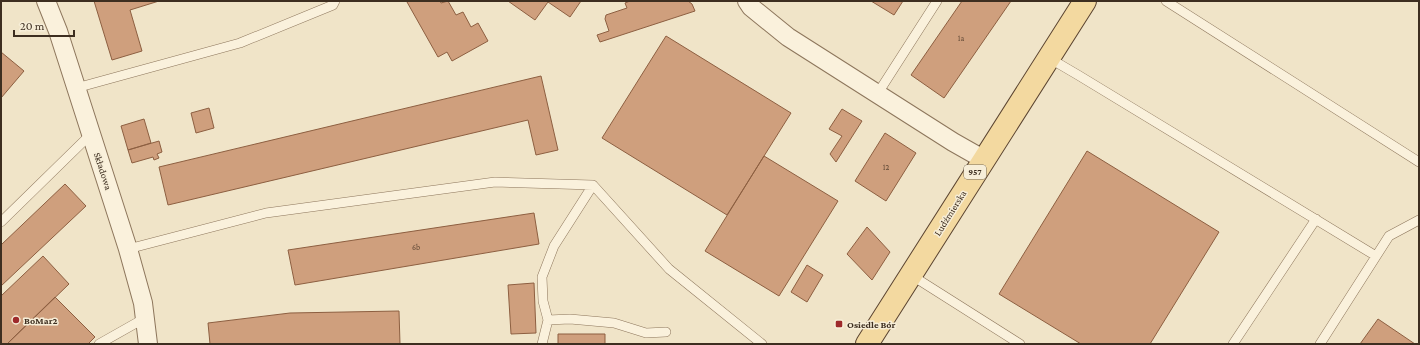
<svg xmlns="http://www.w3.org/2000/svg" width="1420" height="345" font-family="'Crimson Pro',serif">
	<rect width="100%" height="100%" fill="#f0e4c8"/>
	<path fill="#cf9f7d" stroke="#8d5f41" d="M94,1h65l-29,9 12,41 -30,9z
		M410,1h30l1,2 7,-2 8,14 7,-3 8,15 7,-4 10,18 -36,20 -5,-9 -9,5 -31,-55z
		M508,1h73l-11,16 -22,-15 -13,18z
		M630,1h58l4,3 3,7 -95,31 -3,-7 12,-4 -4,-12 1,-4 21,-7 -2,-5z
		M871,1h32l-9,14z
		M962,1h49l-67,97 -33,-23z
		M666,36l125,77 -64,102 -125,-77z
		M1,52l23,19 -23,27z
		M541,76l17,74 -22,5 -8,-35 -360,85 -9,-38z
		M209,108l5,20 -18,5 -5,-20z
		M842,109l20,12 -26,41 -6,-8 12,-18 -13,-7z
		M144,119l7,24 -23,7 -7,-24z
		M885,133l31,20 -30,48 -31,-20z
		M159,141l3,11 -5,2 2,4 -5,2 -1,-3 -21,6 -4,-13z
		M1087,151l132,81 -69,112h-69l-82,-50z
		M764,156l74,45 -59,95 -74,-45z
		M65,184l21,22 -85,80v-41z
		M534,213l5,31 -244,41 -7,-35z
		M867,227l23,25 -18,28 -25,-26z
		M43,256l26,28 -62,60h-6v-48z
		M807,265l16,10 -16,27 -16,-10z
		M534,283l2,50 -25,1 -3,-49z
		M55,297l40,40 -7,7h-81z
		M399,311l1,33h-190l-2,-21 82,-10z
		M1378,319l37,25h-55z
		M558,334h47v10h-47z"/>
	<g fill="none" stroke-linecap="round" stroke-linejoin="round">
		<defs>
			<path id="lane" d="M1166,1l253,161
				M1049,58l29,17 298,181
				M76,88l164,-45 93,-38 2,-4
				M878,93l59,-92
				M593,185l-39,61 -12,31 1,24 5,19 22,-1 44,4 32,10 20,-1
				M1,222l90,-88
				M128,249l138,-36 229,-31 98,3 76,84 93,75
				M911,275l109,69
				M99,344l46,-26
				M542,344l6,-24
				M1233,344l83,-125
				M1320,344l69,-108 30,-16"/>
			<path id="street" d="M46,1l12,30 70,218 15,54 5,41
				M747,1l4,6 37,30 165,105 30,17"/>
			<path id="primary" d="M867,344l218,-343"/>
		</defs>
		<use href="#lane" stroke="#8d765c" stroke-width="10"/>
		<use href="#street" stroke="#8d765c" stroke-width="20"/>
		<use href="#primary" stroke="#5b4430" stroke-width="24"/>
		<use href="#lane" stroke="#faf1dc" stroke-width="9"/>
		<use href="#street" stroke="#faf1dc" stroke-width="18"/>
		<use href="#primary" stroke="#f3d9a0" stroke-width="22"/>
	</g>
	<g fill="#9e2a2b" stroke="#f7eed8" stroke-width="1.5">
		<circle cx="16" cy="320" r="4"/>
		<rect x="835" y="320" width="8" height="8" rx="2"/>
	</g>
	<g text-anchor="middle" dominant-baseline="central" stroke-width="3" stroke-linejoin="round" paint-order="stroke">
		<g font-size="8" fill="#624a37">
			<text x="961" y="38">1a</text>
			<text x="886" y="167">12</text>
			<text x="416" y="247">6b</text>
		</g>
		<rect fill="#f7eed8" stroke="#756857" stroke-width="1" x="964" y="165" width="22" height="14" rx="3"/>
		<g font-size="9" font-weight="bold" fill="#3d2e20">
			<text x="975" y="172">957</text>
		</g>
		<g font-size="10" fill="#3d2e20" stroke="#f7eed8">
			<text transform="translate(103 171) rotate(72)">Składowa</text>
			<text transform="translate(950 213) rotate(-58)">Ludźmierska</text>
		</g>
		<g font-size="10" font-weight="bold" fill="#3d2e20" stroke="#f7eed8" text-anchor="start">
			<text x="24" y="320">BoMar2</text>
			<text x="847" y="324">Osiedle Bór</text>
		</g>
	</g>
	<rect width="1420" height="345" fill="none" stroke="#3d2e20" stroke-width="4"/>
	<path d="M14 30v6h60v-6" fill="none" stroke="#3d2e20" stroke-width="2"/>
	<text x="20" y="30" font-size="12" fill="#3d2e20" stroke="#f7eed8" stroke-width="3" paint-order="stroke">20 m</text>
</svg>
